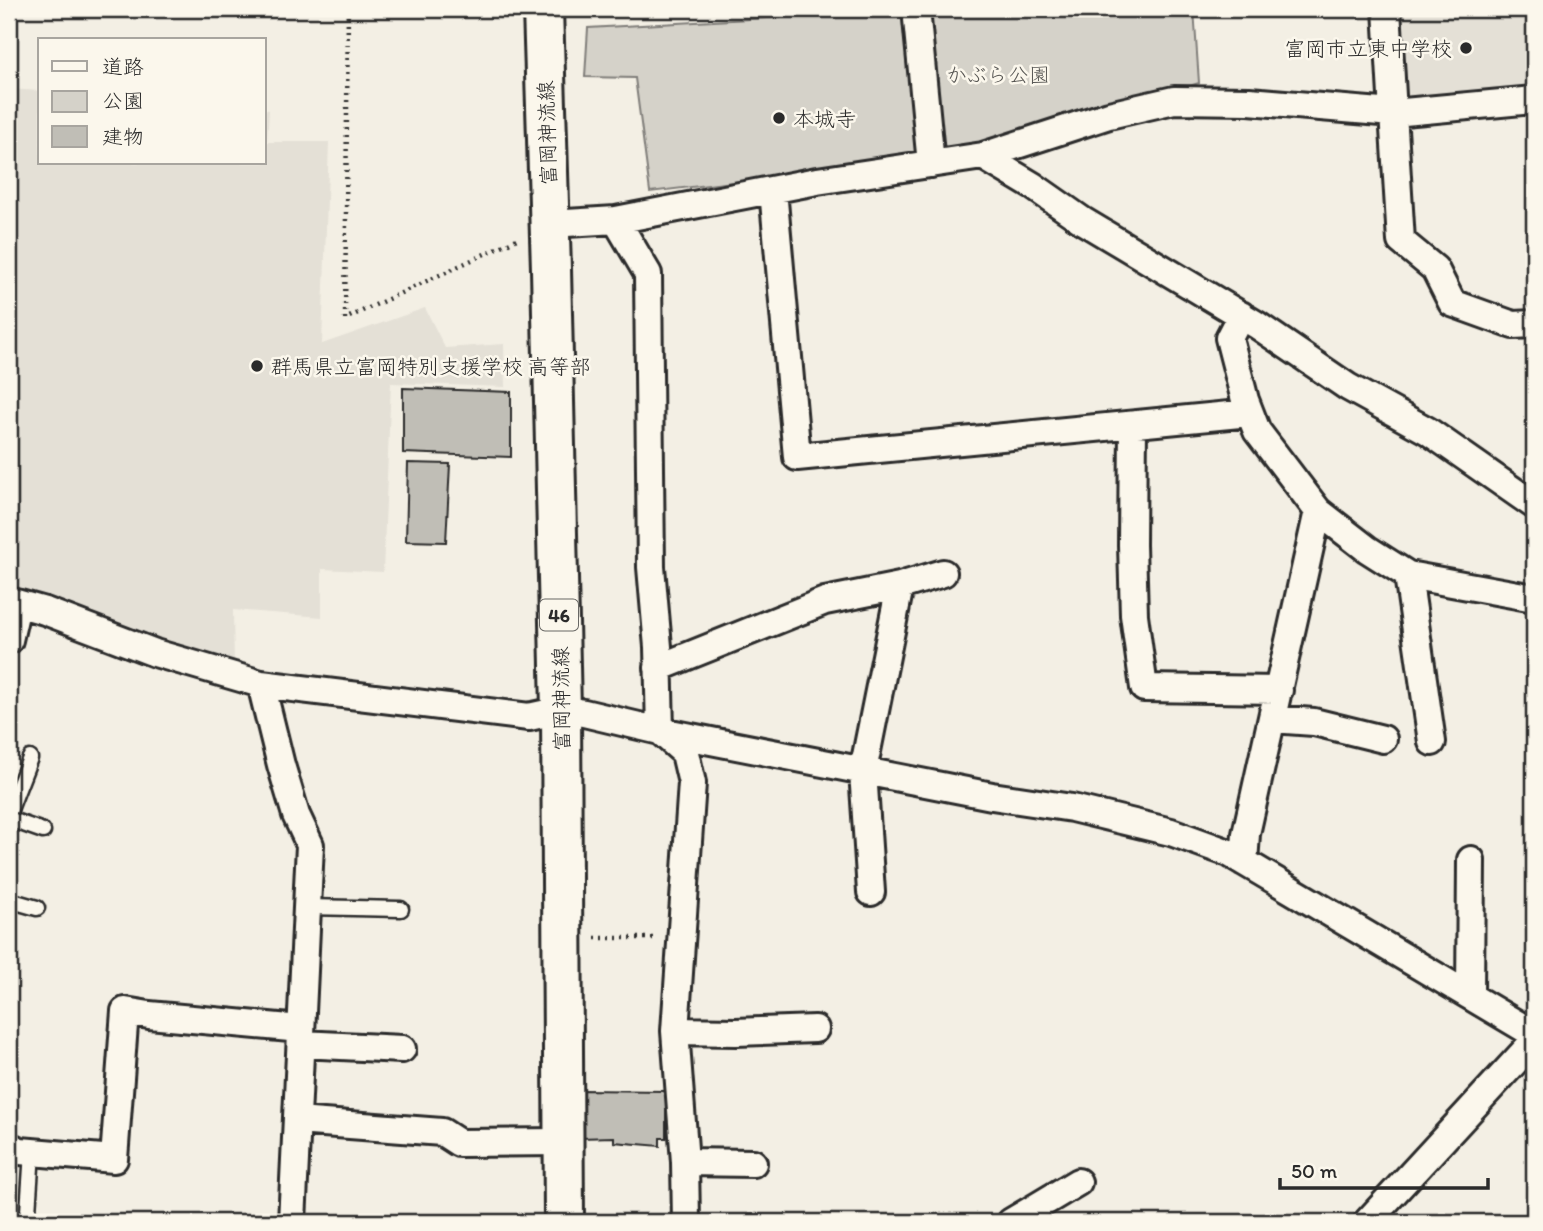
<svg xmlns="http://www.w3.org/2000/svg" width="1543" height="1231" font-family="Itim,'Klee One',sans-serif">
	<rect width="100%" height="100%" fill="#f3efe4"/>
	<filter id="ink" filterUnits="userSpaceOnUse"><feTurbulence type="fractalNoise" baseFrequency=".0143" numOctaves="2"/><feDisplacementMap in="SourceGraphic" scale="14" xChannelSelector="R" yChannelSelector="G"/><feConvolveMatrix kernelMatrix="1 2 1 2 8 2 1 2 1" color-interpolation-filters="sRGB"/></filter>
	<g filter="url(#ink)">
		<path fill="#e4e0d6" d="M1395,9h139v78l-133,12z
			M9,89l31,2v72h224v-53h5l-2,32h62l-7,202 103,-36 20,40 59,-4 1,43 -114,-4 -8,189 -61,-3v48l-89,-7 1,56 -158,-55 -67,-21z"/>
		<path fill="#d5d2c9" stroke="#807e7a" stroke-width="2" d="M925,9h269l5,74 -192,57 -67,8z
			M910,10l12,149 -272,33 -15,-114 -50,-1 3,-49z"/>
		<path fill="#c0beb6" stroke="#2b2b2b" stroke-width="2" d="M403,388l108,4v65l-108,-4z
			M408,463l42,1 -4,78 -40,-1z
			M581,1090l85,1v47h-6v8l-46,-4v-5l-35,1z"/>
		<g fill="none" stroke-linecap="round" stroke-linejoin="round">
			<defs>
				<path id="service" d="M9,812l21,-54
					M9,819l34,12
					M9,900l28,8
					M307,907l94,2
					M28,1212l4,-60"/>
				<path id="minor" d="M916,9l15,155
					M1387,9l6,104 141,-13
					M983,156l126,-41 65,-15 75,1 144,12 8,128 34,28 17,34 61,22 21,-1
					M773,190l24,267 453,-44
					M616,220l32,54 3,293 7,80 2,84 25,22 7,30 -17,248 10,131 1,60
					M550,224l66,-4 201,-39 166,-25 50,30 50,35 174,104 91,62 80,44 106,74
					M1241,315l-12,23 16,62 12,31 61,80 49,38 41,26 126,23
					M1133,425l-1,120 2,70 10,73 135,2
					M1408,575l24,167
					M9,601l36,10 110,42 106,31 268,33 32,-7 23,3 76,18 332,65 80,12 99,24 58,21 305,181
					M9,640l8,-35
					M658,668l167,-67 75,-15 43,-13
					M261,684l20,81 15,50 14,30 -18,377
					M1272,719l42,3 69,17
					M1244,862l2,-28 72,-323
					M871,892l-8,-121 37,-185
					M1470,996l1,-136
					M675,1031l61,1 79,-3
					M301,1044l101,5
					M297,1121l145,11 17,11 105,-1
					M9,1146l11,5 94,8 11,-148 24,4 152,14
					M685,1162l68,1
					M1368,1221l166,-180
					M1011,1222l67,-40"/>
				<path id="primary" d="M543,9l8,260 10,441 3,512"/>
			</defs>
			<use href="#service" stroke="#2b2b2b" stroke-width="19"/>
			<use href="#minor" stroke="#2b2b2b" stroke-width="32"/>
			<use href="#primary" stroke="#2b2b2b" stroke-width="44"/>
			<path stroke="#2b2b2b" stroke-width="4.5" stroke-dasharray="2 5" stroke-linecap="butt" d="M348,9l-3,310 172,-80
				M595,938h61"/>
			<use href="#service" stroke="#fbf7ec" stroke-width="14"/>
			<use href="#minor" stroke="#fbf7ec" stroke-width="26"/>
			<use href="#primary" stroke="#fbf7ec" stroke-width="38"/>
		</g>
	</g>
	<g fill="#2b2b2b" stroke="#fbf7ec" stroke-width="2.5">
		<circle cx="1466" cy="48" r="7"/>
		<circle cx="779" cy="118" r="7"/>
		<circle cx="257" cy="366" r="7"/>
	</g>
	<g text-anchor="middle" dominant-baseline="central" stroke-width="5" stroke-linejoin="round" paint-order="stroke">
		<rect fill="#fbf7ec" stroke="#696865" stroke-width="2" x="540" y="599.5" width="38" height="31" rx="5"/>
		<g font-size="19" font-weight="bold" fill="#2b2b2b">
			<text x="559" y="615">46</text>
		</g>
		<g font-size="21" fill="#2b2b2b" stroke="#fbf7ec" text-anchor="start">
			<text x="1452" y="48" text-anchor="end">富岡市立東中学校</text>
			<text x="793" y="118">本城寺</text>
			<text x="271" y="366">群馬県立富岡特別支援学校 高等部</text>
		</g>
		<g font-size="21" fill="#565552" stroke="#fbf7ec">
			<text x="998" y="74">かぶら公園</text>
		</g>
		<g font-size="21" fill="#2b2b2b" stroke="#fbf7ec">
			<text transform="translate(547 133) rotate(-92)">富岡神流線</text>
			<text transform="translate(561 699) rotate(-91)">富岡神流線</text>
		</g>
	</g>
	<rect width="1543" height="1231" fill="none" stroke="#fbf7ec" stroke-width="35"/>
	<rect x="18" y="18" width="1508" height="1196" fill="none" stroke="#2b2b2b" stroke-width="2.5" filter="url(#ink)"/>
	<rect x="38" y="38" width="228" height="126" fill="#fbf7ec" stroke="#a8a59f" stroke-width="2"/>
	<rect x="52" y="61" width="35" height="10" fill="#fbf7ec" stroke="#a8a59f" stroke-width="2"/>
	<text x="102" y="74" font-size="21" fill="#2b2b2b">道路</text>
	<rect x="52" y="91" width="35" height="21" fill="#d5d2c9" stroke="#a8a59f" stroke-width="2"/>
	<text x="102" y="108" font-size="21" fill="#2b2b2b">公園</text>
	<rect x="52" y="126" width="35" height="21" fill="#c0beb6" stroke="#a8a59f" stroke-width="2"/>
	<text x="102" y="144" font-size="21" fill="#2b2b2b">建物</text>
	<path d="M1280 1178v10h208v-10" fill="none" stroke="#2b2b2b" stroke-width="3.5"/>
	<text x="1291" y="1178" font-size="21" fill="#2b2b2b" stroke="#fbf7ec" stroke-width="5" paint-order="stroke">50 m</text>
</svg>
